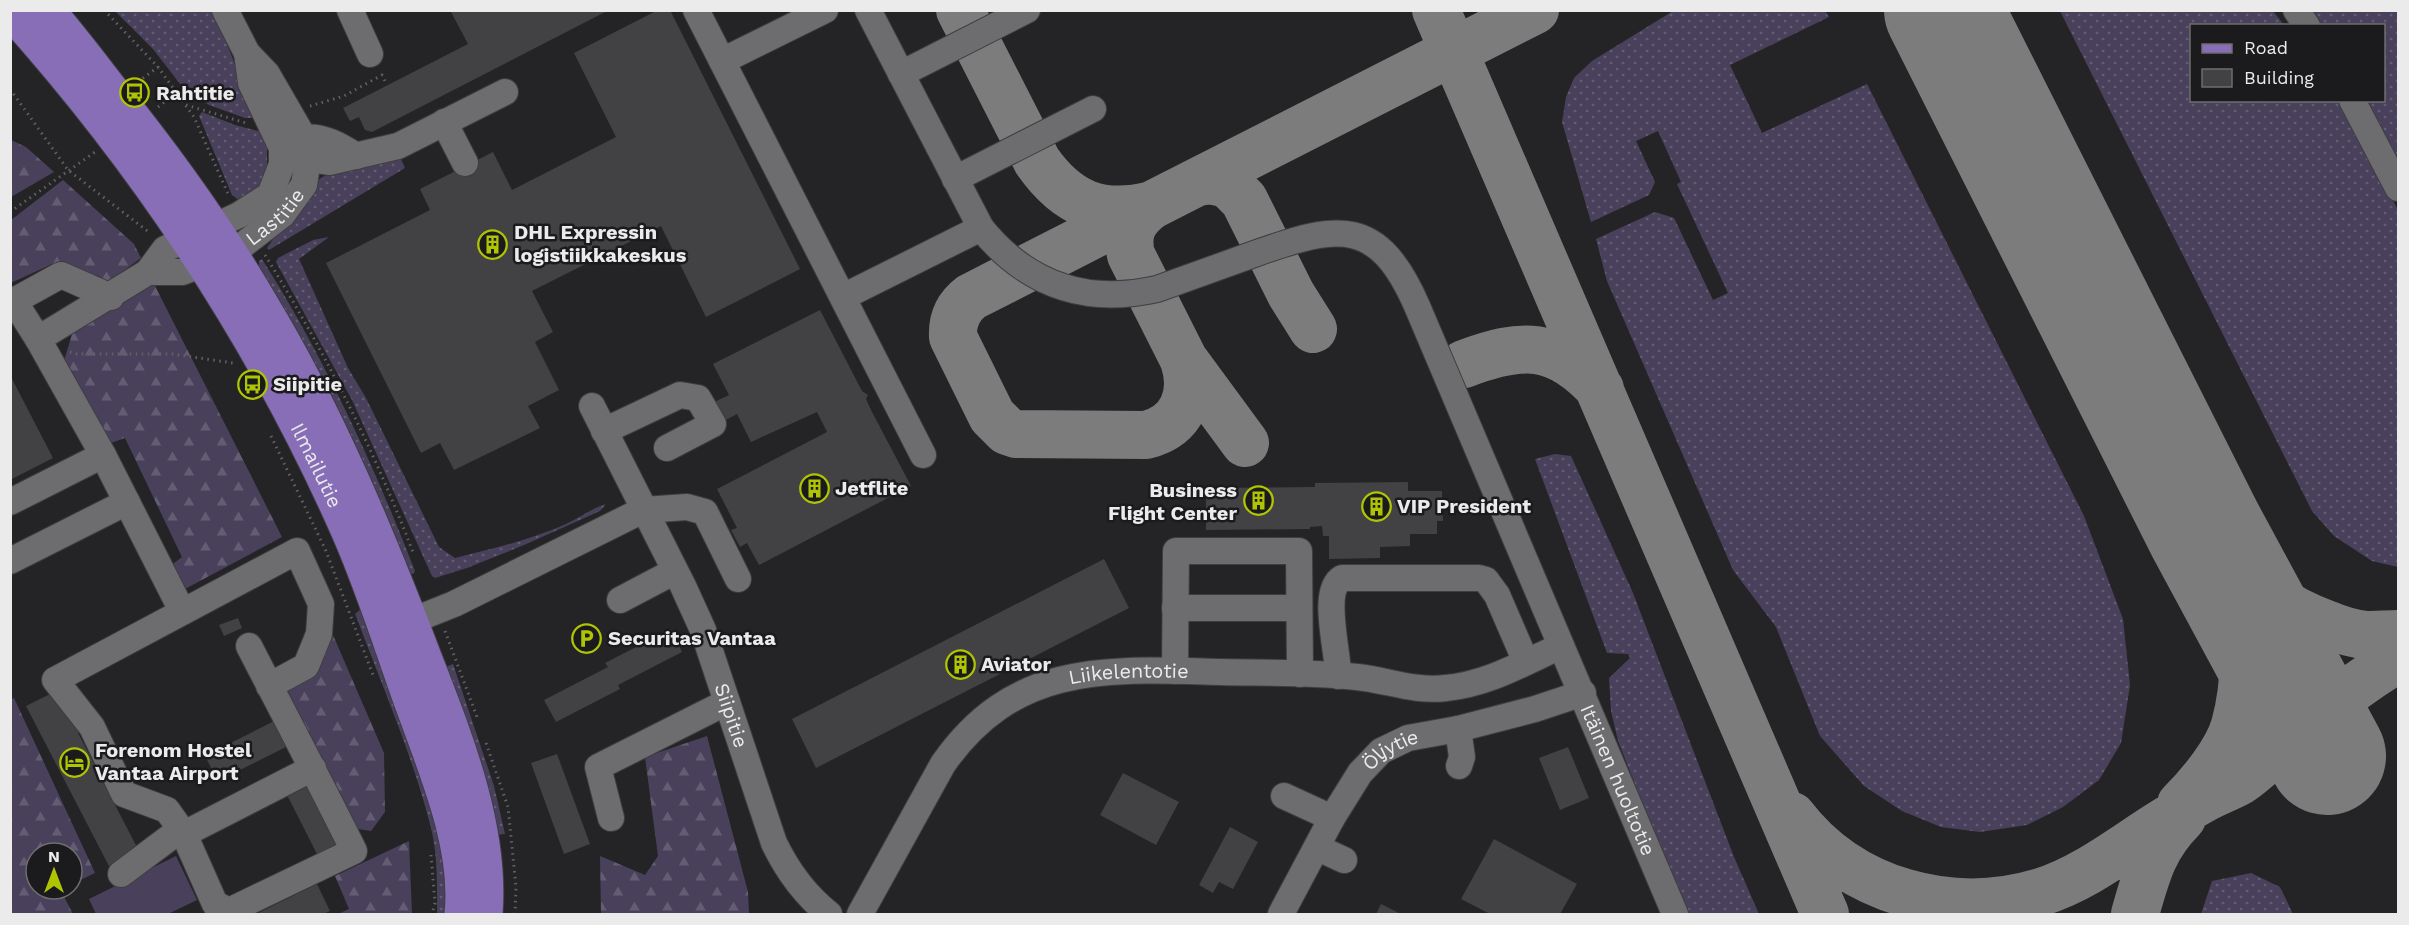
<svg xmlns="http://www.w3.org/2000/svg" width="2409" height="925" font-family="'Work Sans',sans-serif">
	<defs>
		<pattern id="grass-dots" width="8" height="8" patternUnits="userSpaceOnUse" patternTransform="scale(1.5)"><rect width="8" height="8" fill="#49415b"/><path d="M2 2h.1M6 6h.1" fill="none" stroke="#635d73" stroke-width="1.8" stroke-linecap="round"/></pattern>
		<pattern id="forest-firs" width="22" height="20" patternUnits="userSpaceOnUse" patternTransform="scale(1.5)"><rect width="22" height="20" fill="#49415b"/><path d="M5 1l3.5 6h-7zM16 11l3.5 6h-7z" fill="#635d73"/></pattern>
	</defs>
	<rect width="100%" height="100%" fill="#242426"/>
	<path fill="url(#grass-dots)" d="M115,11h99l42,107h-11l-36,-13 -25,-16 -31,-40z
		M1673,11h152l4,6 -99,48 32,68 105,-49 217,432 39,103 7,66 -9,58 -22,37 -36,27 -36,18 -47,7 -39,-5 -39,-16 -38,-25 -44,-50 -44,-109 -43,-57 -126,-289 -11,-42 59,-27 19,6 39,82 15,-7 -51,-109 4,-2 -23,-51 -22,10 19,41 -6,13 -58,27 -29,-100 4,-25 8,-19 18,-17z
		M2060,11h213l11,14 -92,1v74l145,1 17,23 44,86v357l-26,-6 -38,-25 -22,-25z
		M2305,11h93v155l-36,-65 22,-1v-74l-69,-1z
		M202,112l33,13 27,7 5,7v31l-8,20 -19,11 -8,-6 -33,-79z
		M400,157l5,11 -136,82 -2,-2 43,-63 19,-12z
		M329,237l-30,22 49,109 18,30 73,149 16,11c37,-9 74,-18 109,-33 14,-6 26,-16 42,-21l-6,7 -76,34 -57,23 -32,10 -3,-2 -80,-176 -76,-138 2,-4 35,-18z
		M262,259c62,98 111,204 153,312l-2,3h-9l-145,-304v-9z
		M1555,454l16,2 62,137 101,264 25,57h-73l-68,-173 -7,-30 -2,-33 21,-20 -2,-4 -21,-1 -72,-194z
		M361,609l76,205 9,66 -1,34h-8c0,-28 1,-58 -6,-86 -18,-72 -49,-142 -75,-212l-1,-2z
		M453,664l41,122 11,48 -13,1 -49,-167z
		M2251,873l29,14 13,27h-92l11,-33z"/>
	<path fill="url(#forest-firs)" d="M11,140l15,7 28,25 -43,25z
		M63,180l71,64 7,14 -36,26 -6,-8 -47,-12 -41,19v-63z
		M154,284l128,253 -99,53 -14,-23 13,-10 -57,-119 -17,6 -45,-80 10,-33 44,-33z
		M333,635l51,118 1,59 -14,19 -19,-3 -72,-140 37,-25z
		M14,698l81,175 -23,11v-31h-36v36h27l-2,2 12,23h-62l-1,-214z
		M707,736l41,156 1,22h-148l-1,-58 45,19 13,-19 -13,-99z
		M409,841l3,73h-74l11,-5 -14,-33z"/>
	<path fill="#49415b" d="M176,856l21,44 -29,14h-72l-7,-15z"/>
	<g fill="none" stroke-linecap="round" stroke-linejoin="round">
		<path stroke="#7c7c7d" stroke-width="48" d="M960,10l77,151c30,43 64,57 115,44l383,-195
			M1436,10l389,904
			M1198,182l12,-2 18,4 16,16 47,94 22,35
			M1152,205c-19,14 -26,27 -21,50l53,105 61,83
			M1145,208l-174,89c-13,10 -19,23 -18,40l39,79 15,15 9,3 130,1c37,-9 49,-41 38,-75
			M1464,364c58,-22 92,-23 136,25
			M2223,549c33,38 55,57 103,75 12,5 27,10 40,11 11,0 22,-1 32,-1
			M2181,804c20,-20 47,-53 54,-79 11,-40 12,-88 0,-128 -7,-22 -20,-45 -30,-67
			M1792,816c58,76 159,103 249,76 45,-14 84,-46 123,-70 13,-8 26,-16 39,-23 12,-7 25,-11 37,-18 15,-10 28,-24 42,-35 37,-31 74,-63 116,-87
			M2135,914c11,-38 17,-66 47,-96"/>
		<path stroke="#7c7c7d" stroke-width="118" d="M1943,10l262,520 122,226"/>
	</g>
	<path fill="#424144" d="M450,10h159l-237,122 -7,-2 -6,-13 -9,4 -7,-13 125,-64z
		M658,10h12l130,259 -94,48 -45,-91 -129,65 21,41 -18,10 24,48 -31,16 12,22 -86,42 -14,-27 -19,10 -95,-190 104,-53 -10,-21 73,-37 19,38 104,-53 -42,-84z
		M820,310l42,81 6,4 -2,4 5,11 40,76 -152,79 -12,-22 -7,4 -9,-17 6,-2 -20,-39 110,-57 -10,-20 -66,30 -14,-28 -17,9 -10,-19 19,-9 -16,-31z
		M10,375l43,83 -43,22z
		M250,376l7,15 -4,1 -7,-14z
		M1408,482v9h34l1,30h-6v13h-27v12l-30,1v11l-51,1v-23h-6l-1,-10 -12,1v2l-104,1v-42l109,-1v-4z
		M1104,559l25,49 -313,160 -24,-49z
		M238,618l4,10 -18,8 -5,-11z
		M671,629l11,23 -64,33 2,4 -64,33 -12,-22 64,-33 -3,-4z
		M56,691l28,39 -6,3 31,59 3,-1 4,8 -3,2 27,52 -30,15 -84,-162z
		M278,719l12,26 -72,36 -13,-25z
		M1568,747l21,51 -29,12 -21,-52z
		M557,754l33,90 -26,10 -33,-91z
		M1123,773l56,29 -23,43 -56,-30z
		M311,776l36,70 -27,14 -36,-71z
		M1230,827l28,15 -25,47 -14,-7 -6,11 -14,-8z
		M1494,839l83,45 -17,30h-70l-29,-15z
		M317,884l13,27 -7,3h-67z
		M1381,904l20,10h-25z"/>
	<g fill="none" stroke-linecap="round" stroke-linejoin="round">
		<defs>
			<g id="minor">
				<path d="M350,10l20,44"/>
				<path d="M696,10l227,445"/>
				<path id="s1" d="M868,10l113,218c46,57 105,77 176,61 33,-12 67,-24 100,-36 82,-29 121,-36 160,53l258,608"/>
				<path d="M2296,10l11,16"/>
				<path d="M722,61l103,-51"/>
				<path d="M901,74l126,-64"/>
				<path d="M2352,100l46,88"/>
				<path d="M444,122l21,41"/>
				<path d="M291,144c3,-2 9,-6 13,-6 18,-3 39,9 52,18"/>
				<path d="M293,153l15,6 21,3 69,-16 107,-54"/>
				<path d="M955,179l138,-70"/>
				<path id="s2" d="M148,272h34l49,-18 51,-39 22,-30 4,-26 -4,-21 -37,-64 -20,-21"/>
				<path d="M843,297l138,-69"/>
				<path d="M38,339l-24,-38 47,-26 50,22"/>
				<path id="s3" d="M592,406l91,180 20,44 71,213c13,27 31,52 55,71"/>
				<path d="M604,431l76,-36 18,3 15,26 -46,24"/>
				<path d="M10,502l93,-47"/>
				<path d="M10,561l117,-59"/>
				<path d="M620,600l55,-29"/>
				<path d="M1175,608h124"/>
				<path d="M182,611l-79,-156 -65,-116 110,-67 17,-23 74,-34 31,-20 12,-31v-16l-31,-65 -4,-30 -22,-43"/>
				<path d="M394,628l60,-24 189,-94 44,-3 18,5 33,67"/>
				<path d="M249,646c35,68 71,136 105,205l-125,60 -14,-7 -31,-70 -17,-24 -43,-16 -32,-67 -37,-47 242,-129 24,53 -2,30 -13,32 -37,20"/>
				<path d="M1175,671l1,-120h123l1,123"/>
				<path d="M1338,676c1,-23 -18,-85 4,-98h137l7,2 11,15 29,67"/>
				<path d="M1458,729l4,28 -3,9"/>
				<path d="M1284,796l48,22"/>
				<path d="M611,818l-13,-51 129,-65"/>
				<path d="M184,834l129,-66"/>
				<path d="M1318,848l26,12"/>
				<path d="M121,874l60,-45"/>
				<path id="s4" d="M860,914l83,-150c72,-103 165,-95 277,-92 46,1 92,0 137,5 30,3 58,15 89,11 42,-4 77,-25 115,-42"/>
				<path id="s5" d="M1281,914l51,-96 28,-45 21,-22 27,-13 50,-9 77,-20 48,-16"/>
			</g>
			<g id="major">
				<path d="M48,10c23,26 43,53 64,80 55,68 106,139 150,214 67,111 117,232 163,353 31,80 68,170 61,257"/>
				<path id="s6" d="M10,12c139,155 254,330 338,520 25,57 43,116 64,174 23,64 56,140 49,208"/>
			</g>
		</defs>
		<use href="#minor" stroke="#3e3e40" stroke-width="28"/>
		<use href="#major" stroke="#3e3e40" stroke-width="35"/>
		<path stroke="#626264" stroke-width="3" stroke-dasharray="1.5 4.5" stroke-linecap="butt" d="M104,10l54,57 36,50 35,79
			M138,82l20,-15
			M10,89l58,81 82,63
			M186,105l60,18
			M310,106l34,-10 38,-21 5,10
			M158,107l18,-14
			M10,212l85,-60
			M265,255c59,95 110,196 149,300
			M70,352l7,2h95l61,9
			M271,436l55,115 47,124
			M445,631l32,86
			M486,743l22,64 8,80 -1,27
			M431,855l4,48 -3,11"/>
		<use href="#minor" stroke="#6d6c6f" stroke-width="26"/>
		<use href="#major" stroke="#876eb6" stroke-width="33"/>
	</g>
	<defs>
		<symbol id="bus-ring" viewBox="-11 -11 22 22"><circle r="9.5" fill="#1b1a1d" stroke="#afc504" stroke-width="1.5"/><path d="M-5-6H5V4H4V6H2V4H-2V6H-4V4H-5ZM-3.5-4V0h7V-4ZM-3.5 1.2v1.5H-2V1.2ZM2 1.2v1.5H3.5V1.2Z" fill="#afc504"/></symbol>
		<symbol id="building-ring" viewBox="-11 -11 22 22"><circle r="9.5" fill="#1b1a1d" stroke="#afc504" stroke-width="1.5"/><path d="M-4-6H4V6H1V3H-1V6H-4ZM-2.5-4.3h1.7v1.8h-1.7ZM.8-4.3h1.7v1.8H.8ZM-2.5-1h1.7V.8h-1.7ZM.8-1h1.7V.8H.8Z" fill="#afc504"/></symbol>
		<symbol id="parking-ring" viewBox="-11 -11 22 22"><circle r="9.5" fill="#1b1a1d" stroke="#afc504" stroke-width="1.5"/><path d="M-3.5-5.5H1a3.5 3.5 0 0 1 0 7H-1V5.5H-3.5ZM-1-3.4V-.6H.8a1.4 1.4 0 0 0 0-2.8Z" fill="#afc504"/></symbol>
		<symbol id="hotel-ring" viewBox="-11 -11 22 22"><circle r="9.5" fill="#1b1a1d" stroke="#afc504" stroke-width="1.5"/><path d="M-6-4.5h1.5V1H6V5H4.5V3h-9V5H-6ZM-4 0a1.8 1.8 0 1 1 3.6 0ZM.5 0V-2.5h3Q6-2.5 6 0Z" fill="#afc504"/></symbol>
	</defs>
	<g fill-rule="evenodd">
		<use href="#bus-ring" x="118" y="76" width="33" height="33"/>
		<use href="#building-ring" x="476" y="228" width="33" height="33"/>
		<use href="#bus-ring" x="236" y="368" width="33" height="33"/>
		<use href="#building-ring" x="798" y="472" width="33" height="33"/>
		<use href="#building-ring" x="1242" y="484" width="33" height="33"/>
		<use href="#building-ring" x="1360" y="490" width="33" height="33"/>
		<use href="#parking-ring" x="570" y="622" width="33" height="33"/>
		<use href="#building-ring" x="944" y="648" width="33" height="33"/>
		<use href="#hotel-ring" x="58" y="746" width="33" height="33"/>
	</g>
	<g text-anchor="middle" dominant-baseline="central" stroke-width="5" stroke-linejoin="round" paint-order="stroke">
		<g font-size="20" font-weight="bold" fill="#ebebec" stroke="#1b1a1d" text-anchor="start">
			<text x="156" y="93">Rahtitie</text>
			<text x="514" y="232">DHL Expressin<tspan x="514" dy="23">logistiikkakeskus</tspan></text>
			<text x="273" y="384">Siipitie</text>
			<text x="835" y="488">Jetflite</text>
			<text x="1237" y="490" text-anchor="end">Business<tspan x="1237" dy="23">Flight Center</tspan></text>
			<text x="1397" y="506">VIP President</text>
			<text x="608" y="638">Securitas Vantaa</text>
			<text x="981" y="664">Aviator</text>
			<text x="95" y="750">Forenom Hostel<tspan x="95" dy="23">Vantaa Airport</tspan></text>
		</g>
		<g font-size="20" fill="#ebebec" stroke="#1b1a1d">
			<text stroke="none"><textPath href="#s2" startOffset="144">Lastitie</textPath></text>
			<text stroke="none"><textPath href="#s6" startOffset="549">Ilmailutie</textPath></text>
			<text stroke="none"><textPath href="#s4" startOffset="388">Liikelentotie</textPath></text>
			<text stroke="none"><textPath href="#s3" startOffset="340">Siipitie</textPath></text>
			<text stroke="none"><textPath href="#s5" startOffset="201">Öljytie</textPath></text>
			<text stroke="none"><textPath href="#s1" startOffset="1262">Itäinen huoltotie</textPath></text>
		</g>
	</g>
	<rect width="2409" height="925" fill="none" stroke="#ebebec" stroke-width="24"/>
	<rect x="2190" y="24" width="195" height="78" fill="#1b1a1d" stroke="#6e6e70" stroke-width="1.5"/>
	<rect x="2202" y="44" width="30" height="9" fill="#876eb6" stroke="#6e6e70" stroke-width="1.5"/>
	<text x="2244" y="54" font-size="18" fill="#ebebec">Road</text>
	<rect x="2202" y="69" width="30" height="18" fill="#424144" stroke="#6e6e70" stroke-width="1.5"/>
	<text x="2244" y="84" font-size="18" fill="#ebebec">Building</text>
	<g transform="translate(54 871)"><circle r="28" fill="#1b1a1d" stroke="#6e6e70" stroke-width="1.5"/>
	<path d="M0-4.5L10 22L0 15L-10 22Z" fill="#afc504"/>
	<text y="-9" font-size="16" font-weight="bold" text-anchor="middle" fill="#ebebec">N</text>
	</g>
</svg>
